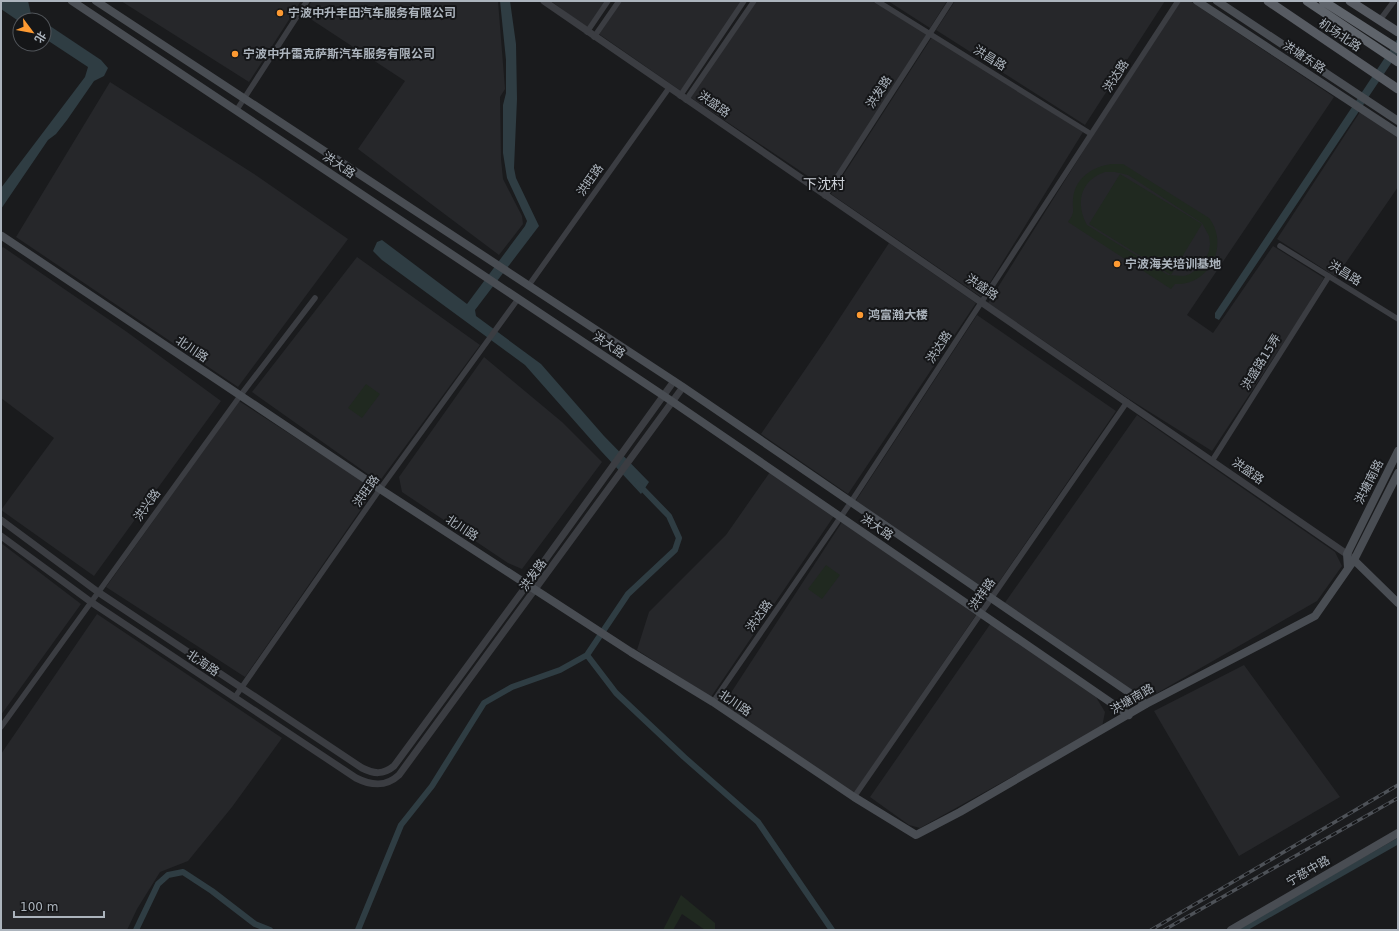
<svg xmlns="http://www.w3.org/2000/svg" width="1399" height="931" font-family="'DejaVu Sans','Noto Sans SC',sans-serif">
	<rect width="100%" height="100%" fill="#1a1b1d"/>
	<path fill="#26272a" d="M121,1h180l-52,81z
		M312,1h186l7,88 -5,8 1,62 2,20 19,37 1,8 -24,31 -141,-106 47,-68 -102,-67z
		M551,1h54l-18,27z
		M622,1h120l-61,90 -82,-57z
		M757,1h115l55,33 -100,155 -137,-92z
		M888,1h59l-17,27z
		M955,1h210l-80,124 -149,-95z
		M1181,1h9l144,96 -147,218 26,18 60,-87 51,32 -24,40 -88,133 -83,-52 -141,-96 106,-169z
		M932,37l151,95 -102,165 -150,-103z
		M110,82l147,94 91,63 -110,148 -222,-150z
		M1360,112l38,24v51l-62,90 -59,-38z
		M889,243l87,60 -128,191 -87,-60 63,-92z
		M3,247l124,85 94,69 -127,175 -93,-66 53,-72 -53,-40v-149z
		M357,257l123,88 -101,137 -127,-90z
		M977,315l139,96 -126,184 -135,-93z
		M484,357l78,65 40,40 -80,107 -14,-6 -106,-71 -3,-15z
		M239,401l136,88 -130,188 -139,-90z
		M1137,415l198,137 7,14 -25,35 -172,99 -141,-96z
		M770,472l64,44 -123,181 -74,-47 12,-38 77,-77z
		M842,522l134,93 -122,178 -131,-88z
		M1,543l80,61 -80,111z
		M97,614l185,124 -50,69 -44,54 -28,11 -23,37 -10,21h-126v-176z
		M991,623l105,74 9,15 -3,15 -182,101 -11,-3 -39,-28z
		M1244,665l96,132 -101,59 -85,-145z"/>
	<path fill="#202920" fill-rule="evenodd" d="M1111,164h12l86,54c21,27 0,68 -34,66l-4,5 -103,-67c8,-11 4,-11 5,-23 2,-21 19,-32 38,-35zM1105,172h10l13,3 74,48 7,13 1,8 -1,7 -6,14 -13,9 -6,2 -16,-1 -81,-50c-12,-21 -7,-45 18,-53z
		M1120,174l82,50 -31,51 -82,-51z
		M366,384l14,10 -18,24 -14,-10z
		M826,565l14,10 -18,24 -14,-10z
		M681,895l34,28v7h-10l-23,-16 -9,16h-10z"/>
	<path fill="#2f3d43" d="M1,1h27l3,13 9,6h-20v2l-19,-13z
		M500,1h10l6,43 1,55 -3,69 2,10 23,48 -64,84 1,6 65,48 63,72 45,46 -8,12 -40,-43 -76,-86 -143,-105 -9,-9 4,-9 5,-2 85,64 58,-78 2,-5 -20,-43 -4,-25v-48l3,-12v-33z
		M44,22l57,38 7,8 -4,8 -10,5 -27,39 -11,14 -8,6 -47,69v-21l84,-111 3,-10 -44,-29z
		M1398,38v15l-179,267 -4,-2v-5z"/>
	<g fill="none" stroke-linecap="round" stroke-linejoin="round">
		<path stroke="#2f3d43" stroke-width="6" d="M587,655l29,38 68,64 74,65 74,108
			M136,930l22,-46 10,-9 15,-3 29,19 43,33 15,6
			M358,930l43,-105 31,-39 52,-83 28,-16 48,-17 27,-15 41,-61 47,-44 4,-12 -10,-22 -31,-32
			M1242,930l156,-89"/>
		<path stroke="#3b3d42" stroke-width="5.5" d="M877,1l214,133
			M1380,20l14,-19
			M587,32l21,-31
			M594,37l25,-36
			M680,96l64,-95
			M686,100l68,-99
			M236,111l71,-110
			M825,196l126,-195
			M1280,246l118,73
			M529,285l140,-197
			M1212,461l117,-185
			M235,697l145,-208 138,-190
			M713,702l138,-200 327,-501
			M1,727l239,-331 75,-98
			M854,797l273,-395"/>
		<path stroke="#3b3d42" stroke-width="7" d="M544,1l807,556
			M1,520l97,72 264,176c12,6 21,7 32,-2l133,-181 147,-204
			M1,536l90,66 265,176c16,8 30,9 43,-3l284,-388"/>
		<path stroke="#494d53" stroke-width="8" d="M72,1l601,401 456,313
			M96,1l587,386 463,317
			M1197,1l201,132
			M1217,1l181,120
			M2,236l378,253 251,163 82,50 141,95 62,38 44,-23 186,-108 169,-88 39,-56 44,-87
			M1354,560l44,43
			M1348,568l-1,-14 51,-103
			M1231,930l167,-97"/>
		<path stroke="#575b62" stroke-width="9" d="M1268,1l130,88
			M1350,1l48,31"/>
		<path stroke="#5f646b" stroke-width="9" d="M1307,1l91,61
			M1323,1l75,48"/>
		<defs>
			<path id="rail" d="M1151,930l247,-145
				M1164,930l234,-132"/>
		</defs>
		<use href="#rail" stroke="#4e5258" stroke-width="3.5"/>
		<use href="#rail" stroke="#151618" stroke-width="2" stroke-dasharray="6" stroke-linecap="butt"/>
	</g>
	<g fill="#fd9a32" stroke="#151618" stroke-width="1.5">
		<circle cx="280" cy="13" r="4"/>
		<circle cx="235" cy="54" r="4"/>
		<circle cx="1117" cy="264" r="4"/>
		<circle cx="860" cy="315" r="4"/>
	</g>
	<g text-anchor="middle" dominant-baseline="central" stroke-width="4" stroke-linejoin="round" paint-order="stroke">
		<g font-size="12" font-weight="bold" fill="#acb4bd" stroke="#151618" text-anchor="start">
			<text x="288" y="13">宁波中升丰田汽车服务有限公司</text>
			<text x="243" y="54">宁波中升雷克萨斯汽车服务有限公司</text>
			<text x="1125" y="264">宁波海关培训基地</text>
			<text x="868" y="315">鸿富瀚大楼</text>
		</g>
		<g font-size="12" fill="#acb4bd" stroke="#151618">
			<text transform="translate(1340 35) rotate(34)">机场北路</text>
			<text transform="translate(1304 57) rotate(33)">洪塘东路</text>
			<text transform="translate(990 58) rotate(32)">洪昌路</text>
			<text transform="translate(1116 76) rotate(-57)">洪达路</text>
			<text transform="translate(879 92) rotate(-57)">洪发路</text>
			<text transform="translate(714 104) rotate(35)">洪盛路</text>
			<text transform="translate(339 165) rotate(34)">洪大路</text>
			<text transform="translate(590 180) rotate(-55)">洪旺路</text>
			<text transform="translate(1345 273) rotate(32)">洪昌路</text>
			<text transform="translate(982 287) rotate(34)">洪盛路</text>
			<text transform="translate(609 345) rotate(34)">洪大路</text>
			<text transform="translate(939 347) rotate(-57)">洪达路</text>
			<text transform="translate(192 349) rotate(34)">北川路</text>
			<text transform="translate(1261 362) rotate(-58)">洪盛路15弄</text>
			<text transform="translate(1248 471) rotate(35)">洪盛路</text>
			<text transform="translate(1369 482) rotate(-63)">洪塘南路</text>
			<text transform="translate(366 491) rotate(-55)">洪旺路</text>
			<text transform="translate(147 505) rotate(-54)">洪兴路</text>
			<text transform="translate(877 527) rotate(34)">洪大路</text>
			<text transform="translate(462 528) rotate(33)">北川路</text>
			<text transform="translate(533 575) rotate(-54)">洪发路</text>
			<text transform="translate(982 594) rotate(-55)">洪祥路</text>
			<text transform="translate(759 616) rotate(-55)">洪达路</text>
			<text transform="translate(203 663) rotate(34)">北海路</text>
			<text transform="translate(1132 699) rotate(-30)">洪塘南路</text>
			<text transform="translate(735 703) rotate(34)">北川路</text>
			<text transform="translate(1308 871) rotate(-30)">宁慈中路</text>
		</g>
		<g font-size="14" fill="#ced2d9" stroke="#151618">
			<text x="824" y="184">下沈村</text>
		</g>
	</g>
	<rect width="1399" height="931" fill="none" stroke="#acb4bd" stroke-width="4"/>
	<g transform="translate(32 32) rotate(122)"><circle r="19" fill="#151618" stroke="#51555a"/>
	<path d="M0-3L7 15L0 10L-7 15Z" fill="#fd9a32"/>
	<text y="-6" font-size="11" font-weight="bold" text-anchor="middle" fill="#acb4bd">北</text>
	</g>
	<path d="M14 911v6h90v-6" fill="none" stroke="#acb4bd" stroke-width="2"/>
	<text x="20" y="911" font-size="12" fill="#acb4bd" stroke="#151618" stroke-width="3" paint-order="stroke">100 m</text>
</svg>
